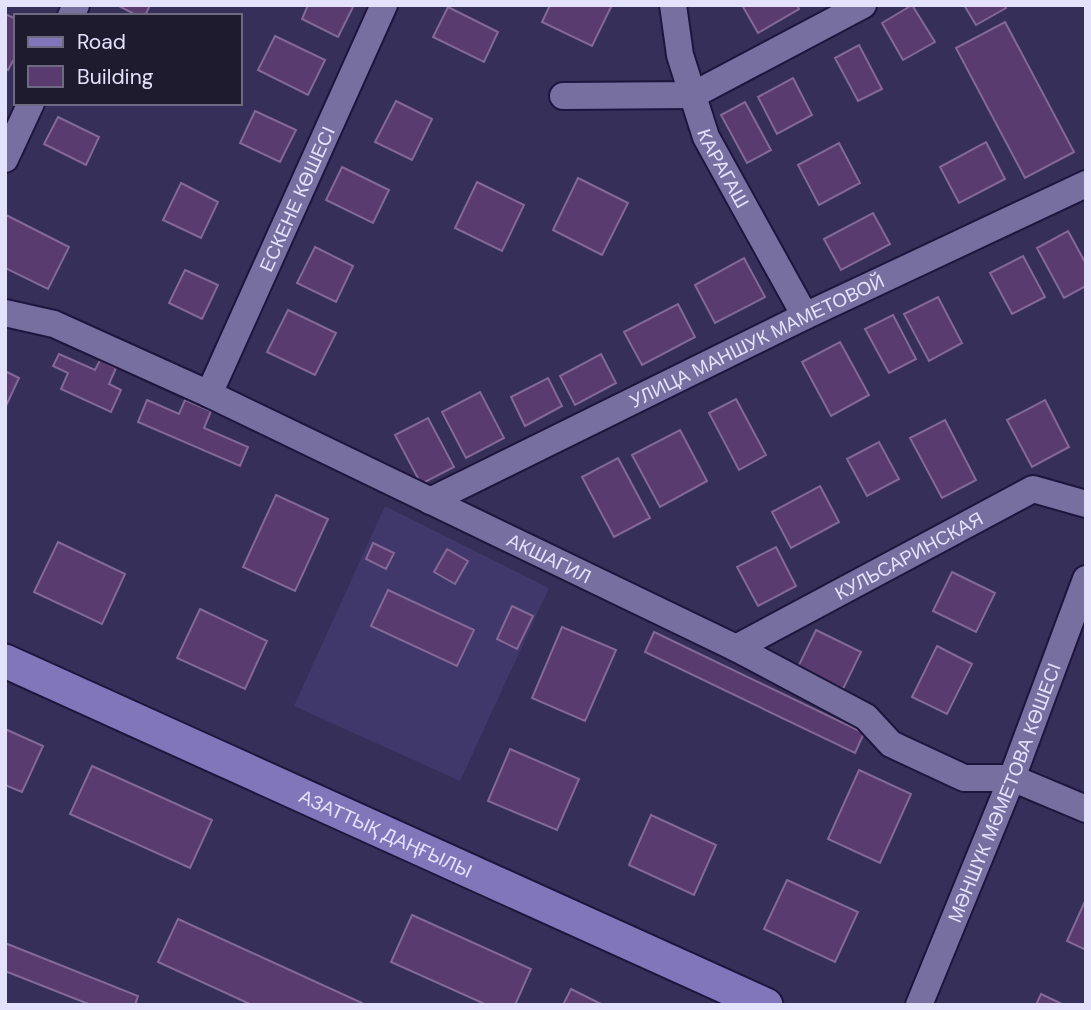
<svg xmlns="http://www.w3.org/2000/svg" width="1091" height="1010" font-family="'DM Sans',sans-serif">
	<rect width="100%" height="100%" fill="#362f5a"/>
	<path fill="#40376a" d="M385,506l164,82 -89,193 -166,-75z"/>
	<path fill="#5a3b70" stroke="#836997" stroke-width="2" d="M117,5h33l-5,11h-7z
		M308,5h46l-16,32 -36,-18z
		M550,5h62l-20,41 -50,-24z
		M742,5h55l2,4 -41,24z
		M912,5l23,37 -32,18 -21,-37z
		M964,5h40l2,3 -30,17z
		M448,7l50,25 -14,30 -51,-25z
		M5,14l11,5v36l-8,15 -3,-2z
		M1005,22l69,130 -49,26 -69,-130z
		M275,36l50,24 -17,35 -50,-25z
		M859,45l23,44 -24,12 -23,-43z
		M793,78l19,37 -35,19 -19,-37z
		M396,101l36,18 -20,41 -37,-18z
		M745,102l26,48 -24,13 -26,-48z
		M255,111l41,19 -16,32 -40,-19z
		M58,117l41,20 -13,28 -42,-21z
		M986,142l19,37 -46,24 -19,-36z
		M839,143l21,40 -41,22 -21,-40z
		M342,167l47,23 -16,33 -47,-23z
		M578,178l50,25 -26,52 -49,-25z
		M477,182l47,23 -22,46 -47,-23z
		M181,183l37,19 -17,36 -38,-18z
		M873,213l17,31 -49,26 -17,-31z
		M6,215l63,32 -21,42 -43,-21z
		M1068,231l18,33v22l-22,12 -27,-50z
		M315,247l38,19 -17,36 -39,-19z
		M1023,256l22,41 -33,17 -22,-41z
		M744,258l21,39 -50,26 -20,-38z
		M185,270l33,15 -16,34 -33,-16z
		M938,297l24,46 -33,18 -25,-47z
		M678,304l17,33 -53,28 -18,-33z
		M288,310l48,23 -21,42 -48,-23z
		M893,315l23,44 -27,14 -24,-44z
		M840,342l29,53 -38,21 -29,-54z
		M59,354l36,16 5,-10 16,8 -7,16 12,6 -10,22 -50,-23 7,-16 -15,-7z
		M601,354l15,29 -41,22 -15,-29z
		M5,371l14,7 -14,30z
		M548,378l14,28 -37,20 -14,-29z
		M480,392l24,46 -38,20 -24,-46z
		M736,399l30,56 -27,15 -30,-57z
		M147,400l32,14 6,-14 26,11 -7,17 44,19 -8,19 -102,-44z
		M1045,400l24,47 -37,20 -25,-47z
		M428,418l26,49 -33,17 -26,-49z
		M945,420l31,60 -34,18 -32,-60z
		M680,430l27,51 -47,26 -28,-52z
		M879,442l20,37 -32,17 -20,-37z
		M618,458l32,60 -36,19 -32,-60z
		M820,486l19,36 -48,26 -19,-36z
		M276,495l52,24 -33,72 -52,-24z
		M58,542l67,32 -23,50 -68,-32z
		M373,543l21,10 -8,16 -20,-10z
		M776,547l20,39 -38,20 -21,-39z
		M447,549l21,12 -13,23 -21,-12z
		M952,572l43,21 -19,39 -43,-21z
		M388,590l86,40 -17,36 -86,-40z
		M512,606l21,10 -16,33 -20,-10z
		M200,609l67,32 -22,48 -68,-31z
		M562,627l54,23 -31,71 -53,-23z
		M816,630l45,22 -18,37 -45,-22z
		M654,632l210,101 -9,20 -210,-101z
		M937,646l35,18 -25,50 -35,-17z
		M5,729l38,17 -21,46 -17,-7z
		M510,749l69,30 -22,51 -69,-29z
		M92,766l120,54 -22,48 -120,-54z
		M859,770l52,24 -31,69 -52,-24z
		M651,815l65,30 -22,50 -65,-30z
		M787,880l71,32 -23,50 -71,-33z
		M1086,899v51l-19,-9z
		M412,915l119,54 -16,36h-28l-96,-43z
		M178,919l184,84 -1,2h-109l-94,-43z
		M5,943l133,53 -3,9h-44l-86,-34z
		M571,989l32,16h-40z
		M1041,994l23,11h-28z"/>
	<g fill="none" stroke-linecap="round" stroke-linejoin="round">
		<defs>
			<g id="minor">
				<path id="s1" d="M673,5l7,50 26,82 99,179"/>
				<path d="M71,16l5,-11"/>
				<path d="M563,96l130,-1 170,-90"/>
				<path d="M5,159l26,-56"/>
				<path id="s2" d="M5,313l49,11 155,70 527,254 130,69 25,27 73,34h48l74,31"/>
				<path id="s3" d="M209,394l175,-389"/>
				<path id="s4" d="M430,501l375,-185 281,-132"/>
				<path id="s5" d="M736,648l297,-159 53,15"/>
				<path id="s6" d="M919,1005l93,-227 74,-199"/>
			</g>
			<g id="major">
				<path id="s7" d="M5,661l761,344"/>
			</g>
		</defs>
		<use href="#minor" stroke="#1e153e" stroke-width="30"/>
		<use href="#major" stroke="#1e153e" stroke-width="37"/>
		<use href="#minor" stroke="#766fa0" stroke-width="26"/>
		<use href="#major" stroke="#8076b9" stroke-width="33"/>
	</g>
	<g text-anchor="middle" dominant-baseline="central" stroke-width="7" stroke-linejoin="round" paint-order="stroke">
		<g font-size="19" fill="#e4e1fd" stroke="#1e1b2e">
			<text stroke="none"><textPath href="#s1" startOffset="172">КАРАГАШ</textPath></text>
			<text stroke="none"><textPath href="#s3" startOffset="214">ЕСКЕНЕ КӨШЕСІ</textPath></text>
			<text stroke="none"><textPath href="#s4" startOffset="364">УЛИЦА МАНШУК МАМЕТОВОЙ</textPath></text>
			<text stroke="none"><textPath href="#s5" startOffset="196">КУЛЬСАРИНСКАЯ</textPath></text>
			<text stroke="none"><textPath href="#s2" startOffset="598">АКШАГИЛ</textPath></text>
			<text stroke="none"><textPath href="#s6" startOffset="229">МӘНШҮК МӘМЕТОВА КӨШЕСІ</textPath></text>
			<text stroke="none"><textPath href="#s7" startOffset="418">АЗАТТЫҚ ДАҢҒЫЛЫ</textPath></text>
		</g>
	</g>
	<rect width="1091" height="1010" fill="none" stroke="#e4e1fd" stroke-width="14"/>
	<rect x="14" y="14" width="228" height="91" fill="#1e1b2e" stroke="#6d6a81" stroke-width="2"/>
	<rect x="28" y="37" width="35" height="10" fill="#8076b9" stroke="#6d6a81" stroke-width="2"/>
	<text x="77" y="49" font-size="21" fill="#e4e1fd">Road</text>
	<rect x="28" y="66" width="35" height="21" fill="#5a3b70" stroke="#6d6a81" stroke-width="2"/>
	<text x="77" y="84" font-size="21" fill="#e4e1fd">Building</text>
</svg>
